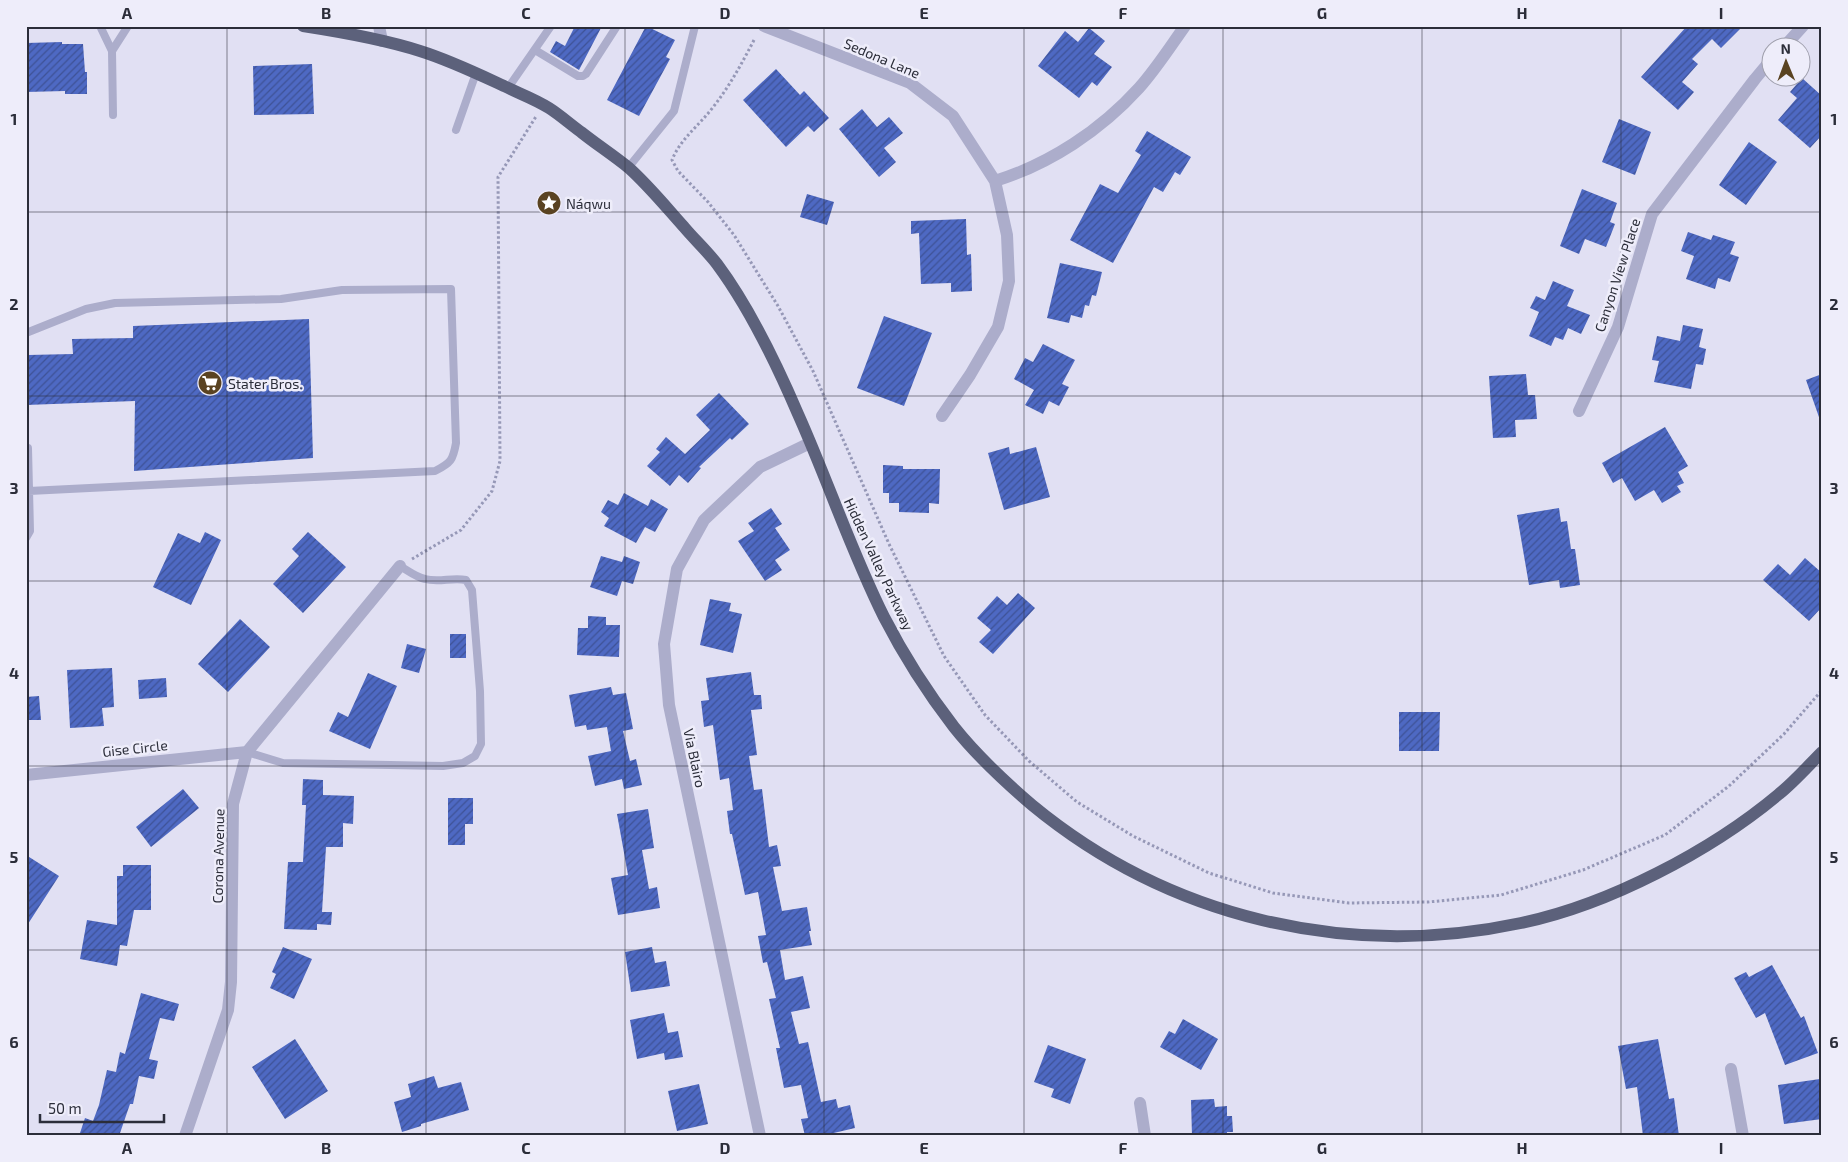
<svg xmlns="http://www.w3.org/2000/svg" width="1848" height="1162" font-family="'Exo 2',sans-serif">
	<defs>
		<pattern id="building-hatch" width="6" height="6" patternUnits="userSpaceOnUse" patternTransform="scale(1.25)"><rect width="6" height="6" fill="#4e69c3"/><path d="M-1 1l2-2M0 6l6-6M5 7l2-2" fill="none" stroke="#3e5296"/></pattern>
	</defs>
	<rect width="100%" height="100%" fill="#e1e0f3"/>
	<path fill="url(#building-hatch)" d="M575,26h27l-23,44 -29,-18 6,-11 9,5z
		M646,26l29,14 -9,17 4,2 -31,57 -32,-16z
		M1687,26h56l-22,22 -9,-9 -20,20 6,5 -16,18 12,10 -16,18 -37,-33z
		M1089,28l16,13 -11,13 18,13 -15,19 -5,-4 -13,16 -41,-32 27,-35 13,11z
		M62,42v2h21l2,28h2v22h-22v-3l-39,1v-49z
		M312,64l2,50 -60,1 -1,-49z
		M776,69l24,26 4,-4 25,27 -15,14 -6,-6 -22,21 -43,-47z
		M1802,78l20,18v39l-12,13 -32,-28 19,-22 -7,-6z
		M862,109l15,18 12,-10 14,16 -19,15 12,14 -17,15 -40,-48z
		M1619,119l32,13 -16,43 -33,-13z
		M1147,131l44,26 -11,18 -5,-3 -12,20 -9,-5 -41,76 -43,-23 30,-56 18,9 23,-38 -6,-4z
		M1749,142l28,20 -31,43 -27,-20z
		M1582,189l35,14 -7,19 5,2 -9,23 -21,-8 -6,15 -19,-8z
		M807,194l27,8 -7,23 -27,-8z
		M966,219l1,36 4,-1 1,37 -21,1v-9l-30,1 -2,-51 -8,1v-13z
		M1688,232l23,8 2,-5 22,7 -5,12 9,3 -9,25 -12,-4 -3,11 -29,-10 8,-23 -13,-5z
		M1060,263l42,9 -6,24 -4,-1 -3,11 -4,-1 -3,13 -11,-3 -2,8 -22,-5z
		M1553,281l21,9 -7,16 23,9 -9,19 -13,-6 -5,12 -8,-3 -4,9 -22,-10 10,-24 -9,-4 6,-12 9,4z
		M884,316l48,17 -28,73 -47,-18z
		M309,319l4,139 -179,13 1,-70 -109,4v-44h2v-6l45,-1 -1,-15 61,-1v-12z
		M1683,325l20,4 -4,18 7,2 -3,16 -7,-1 -5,25 -37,-7 5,-21 -7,-1 5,-24 23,5z
		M1043,344l32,16 -13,24 7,3 -10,19 -10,-5 -6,13 -18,-9 9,-15 -20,-11 11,-21 8,4z
		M1526,374l2,21h7l2,24 -22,1 1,17 -23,1 -4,-62z
		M1822,374v46h-2l-14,-40z
		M719,393l30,31 -17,16 -2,-2 -31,29 2,1 -13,15 -9,-8 -9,11 -23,-20 13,-14 -4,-3 10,-12 19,17 25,-24 -14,-15z
		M1665,427l23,39 -10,6 6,11 -7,3 4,6 -19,11 -8,-13 -19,11 -13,-23 -9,5 -11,-20z
		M1009,447l1,7 26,-7 14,50 -46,13 -16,-57z
		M883,465l20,1v3h37l-1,35 -10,-1v10l-30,-1v-9h-10v-10h-6z
		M624,493l24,13 3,-7 17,10 -13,23 -10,-5 -9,16 -32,-17 5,-8 -8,-6 7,-12 10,5z
		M771,508l11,16 -7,4 15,22 -15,10 7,10 -17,11 -27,-40 16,-10 -6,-8z
		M1559,508l2,14 6,-1 4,28h4l5,36 -20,3 -1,-8 -30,5 -12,-70z
		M205,532l16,8 -30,65 -38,-18 25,-54 22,10z
		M308,532l38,35 -43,46 -30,-29 26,-28 -7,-7z
		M601,556l21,6 2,-6 16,6 -7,22 -11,-3 -5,15 -27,-9z
		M1805,558l17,15v34l-13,14 -46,-41 15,-16 12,11z
		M1018,593l17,15 -42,46 -14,-12 12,-12 -14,-12 20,-22 10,9z
		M710,599l21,4 -2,8 13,3 -9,39 -33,-8z
		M588,616l18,1v8h14l-1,32 -42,-2 1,-27h10z
		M240,619l30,28 -42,45 -30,-28z
		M450,634h16v24h-16z
		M407,644l19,5 -7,24 -18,-5z
		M112,668l2,39 -12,1 2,18 -34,2 -3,-58z
		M751,672l3,23h7l1,14 -11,1 6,45 -8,1 5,34 8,-1 7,58 8,-2 4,21 -8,1 9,44 25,-4 4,24h-2l3,14 -32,5 5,30 18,-4 7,32 -19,4 8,32 9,-2 13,60 15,-3 2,9 12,-3 5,23 -34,8h-16l-4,-17 7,-1 -7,-33 -17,3 -8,-40h4l-11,-49 7,-1 -9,-36 -4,1 -5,-27 8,-1 -8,-43 -13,3 -13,-61h-2l-3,-23 6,-1 -4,-32 -9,2 -7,-55 -9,2 -3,-26 8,-1 -3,-22z
		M368,673l29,13 -27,63 -41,-18 9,-19 10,5z
		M166,678l1,19 -28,2 -1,-19z
		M611,687l2,8 13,-2 7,36 -10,2 7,30 6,-2 6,26 -18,4 -2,-10 -27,7 -7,-30 23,-5 -4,-24 -20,3 -1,-5 -11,2 -6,-32z
		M39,696l2,24h-15v-23z
		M1399,712h41l-1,39h-40z
		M303,779l20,1v15l31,1 -1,28 -10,-1v24h-17l-4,65h10l-1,13 -14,-1v6l-33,-1 4,-67h15l3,-57h-4z
		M183,789l16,19 -48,39 -15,-20z
		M448,798h25v26h-8v21h-17z
		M648,809l6,39 -12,2 7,39 8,-2 3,21 -42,7 -7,-37 17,-3 -11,-61z
		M26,855l33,21 -33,51z
		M123,865h28v45h-17l-7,36 -7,-1 -3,21 -37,-7 7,-39 30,5v-49h6z
		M283,947l29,12 -18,40 -24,-11 6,-14 -4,-2z
		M652,947l3,16 11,-2 4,25 -39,6 -6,-40z
		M1772,965l29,53 3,-2 14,37 -33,12 -20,-52 -9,5 -22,-40 12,-6 3,5z
		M141,993l38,11 -5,17 -14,-3 -11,41 9,2 -4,18 -15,-3 -6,28h-3l-11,32h-40l6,-18 8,3 6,-16 8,-35 9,2 4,-20 5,2z
		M664,1013l4,20 10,-2 5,26 -18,3 -1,-7 -27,6 -7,-39z
		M1183,1019l35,20 -17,31 -41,-23 9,-16 6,3z
		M295,1039l33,52 -43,28 -33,-52z
		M1658,1039l11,60 5,-1 5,38h-36l-6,-49 -11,2 -8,-43z
		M1048,1045l38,14 -16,45 -19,-7 3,-8 -20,-7z
		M434,1076l4,12 23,-6 8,28 -48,14v2l-19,6 -8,-30 17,-5 -3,-13z
		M1820,1079l2,40 -38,5 -6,-39z
		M699,1084l9,40 -31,7 -9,-40z
		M1214,1099l1,8 12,-1v10h5l1,16h-6v4h-35l-1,-36z"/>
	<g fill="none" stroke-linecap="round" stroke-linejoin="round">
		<path stroke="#9698b7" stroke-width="3" stroke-dasharray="2.5 2.5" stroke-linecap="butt" d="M754,40c-13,25 -26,49 -44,71 -13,16 -30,29 -38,49l6,11 30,31 26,33 44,71 35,65 76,173 55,112 41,59 44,46 48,41 56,34 76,37 64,20 76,10 79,-1 73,-7 82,-25 82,-35 64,-49 55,-52 38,-44
			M412,559l49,-29 31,-39 8,-30 -2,-284 39,-62"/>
		<path stroke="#acadcb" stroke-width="8" d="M100,26l12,25 1,64
			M535,50l43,26h5l3,-2 31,-48
			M112,51l16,-25
			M508,88l43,-62
			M456,130l20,-57
			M628,168l46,-57 21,-85
			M26,333l60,-24 29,-6 166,-4 61,-9 109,-1 5,154c-3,17 -5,20 -21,28l-406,20
			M26,538l4,-7 -2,-83
			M247,752l36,11 160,3 20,-3 12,-7 6,-12 -1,-53 -8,-101 -6,-10c-14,-3 -27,3 -41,-1 -9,-2 -18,-9 -25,-13"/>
		<path stroke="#acadcb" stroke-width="12" d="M379,26l3,15
			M764,26l146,57 43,33 42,65 12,54 2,46 -11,46 -28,48 -28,41
			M1783,48l20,-22
			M995,181c55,-17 106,-51 144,-93 17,-19 31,-41 46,-62
			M1579,411l39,-84 34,-113 103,-135 15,-18
			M26,775l221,-23
			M1731,1069l12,67
			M1140,1103l5,33
			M185,1136l43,-126 3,-28 2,-178 14,-52 153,-186
			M760,1136l-91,-431 -5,-61 13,-75 27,-49 56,-53 50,-24"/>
		<path stroke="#5c617b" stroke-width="12" d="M303,26c39,6 80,13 117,25 29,9 56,22 84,35 14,7 31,13 45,22 11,7 21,16 32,24 15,12 32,23 48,36 20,18 37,39 55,59 10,12 23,24 33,37 32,43 60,101 81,150 30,67 53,137 86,203 20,39 43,75 70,110 23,29 50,54 78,78 137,113 315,155 489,118 87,-18 190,-72 258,-129 15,-12 29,-28 43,-42"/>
	</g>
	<path fill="none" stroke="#2b2d39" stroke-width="1" stroke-opacity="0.55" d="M227,26v1110M426,26v1110M625,26v1110M824,26v1110M1024,26v1110M1223,26v1110M1422,26v1110M1621,26v1110M26,212h1796M26,396h1796M26,581h1796M26,766h1796M26,950h1796"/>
	<defs>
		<symbol id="sight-disc" viewBox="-11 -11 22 22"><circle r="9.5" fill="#5a4321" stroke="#eeedfa"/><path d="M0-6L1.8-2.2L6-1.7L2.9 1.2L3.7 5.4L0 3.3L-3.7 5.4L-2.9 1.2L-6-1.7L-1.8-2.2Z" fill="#fff"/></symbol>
		<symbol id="supermarket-disc" viewBox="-11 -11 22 22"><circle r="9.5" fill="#5a4321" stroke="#eeedfa"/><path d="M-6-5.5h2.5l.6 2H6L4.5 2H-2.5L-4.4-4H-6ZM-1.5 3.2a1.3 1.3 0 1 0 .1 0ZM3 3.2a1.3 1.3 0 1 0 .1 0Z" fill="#fff"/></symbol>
	</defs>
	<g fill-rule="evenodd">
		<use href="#sight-disc" x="535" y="189" width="28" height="28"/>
		<use href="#supermarket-disc" x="196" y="369" width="28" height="28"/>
	</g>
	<g text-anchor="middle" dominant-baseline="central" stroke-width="5" stroke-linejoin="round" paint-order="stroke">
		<g font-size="14" fill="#2b2d39" stroke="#eeedfa">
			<text transform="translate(882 58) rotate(23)">Sedona Lane</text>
			<text transform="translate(1617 275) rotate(-72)">Canyon View Place</text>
			<text transform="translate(879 564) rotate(65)">Hidden Valley Parkway</text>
			<text transform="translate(135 748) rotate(-6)">Gise Circle</text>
			<text transform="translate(695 758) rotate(78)">Via Blairo</text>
			<text transform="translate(218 856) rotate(-89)">Corona Avenue</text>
		</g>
		<g font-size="14" fill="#2b2d39" stroke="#eeedfa" text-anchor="start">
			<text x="566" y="203">Náqwu</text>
			<text x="228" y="383">Stater Bros.</text>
		</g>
	</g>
	<rect width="1848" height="1162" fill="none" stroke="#eeedfa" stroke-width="55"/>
	<g transform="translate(1786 62) rotate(359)"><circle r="24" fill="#eeedfa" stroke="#a0a0ad"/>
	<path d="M0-4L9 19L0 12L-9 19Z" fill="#5a4321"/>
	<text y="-8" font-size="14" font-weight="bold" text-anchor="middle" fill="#2b2d39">N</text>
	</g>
	<path d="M40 1114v8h124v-8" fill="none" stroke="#2b2d39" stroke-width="2.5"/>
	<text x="48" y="1114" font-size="15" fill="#2b2d39" stroke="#eeedfa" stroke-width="4" paint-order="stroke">50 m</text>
	<rect x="28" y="28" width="1792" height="1106" fill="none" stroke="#2b2d39" stroke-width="2"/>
	<g font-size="16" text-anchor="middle" font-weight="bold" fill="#2b2d39">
		<text x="127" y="19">A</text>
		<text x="326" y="19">B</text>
		<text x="526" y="19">C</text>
		<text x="725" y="19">D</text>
		<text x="924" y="19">E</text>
		<text x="1123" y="19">F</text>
		<text x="1322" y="19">G</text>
		<text x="1522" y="19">H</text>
		<text x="1721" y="19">I</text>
		<text x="14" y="125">1</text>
		<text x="1834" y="125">1</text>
		<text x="14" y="310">2</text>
		<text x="1834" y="310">2</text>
		<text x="14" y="494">3</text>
		<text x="1834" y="494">3</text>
		<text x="14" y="679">4</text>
		<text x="1834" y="679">4</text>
		<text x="14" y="863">5</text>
		<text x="1834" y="863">5</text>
		<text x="14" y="1048">6</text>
		<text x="1834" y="1048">6</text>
		<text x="127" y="1154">A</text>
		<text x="326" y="1154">B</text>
		<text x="526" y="1154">C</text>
		<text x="725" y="1154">D</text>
		<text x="924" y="1154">E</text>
		<text x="1123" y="1154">F</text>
		<text x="1322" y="1154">G</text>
		<text x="1522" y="1154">H</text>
		<text x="1721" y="1154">I</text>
	</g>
</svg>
